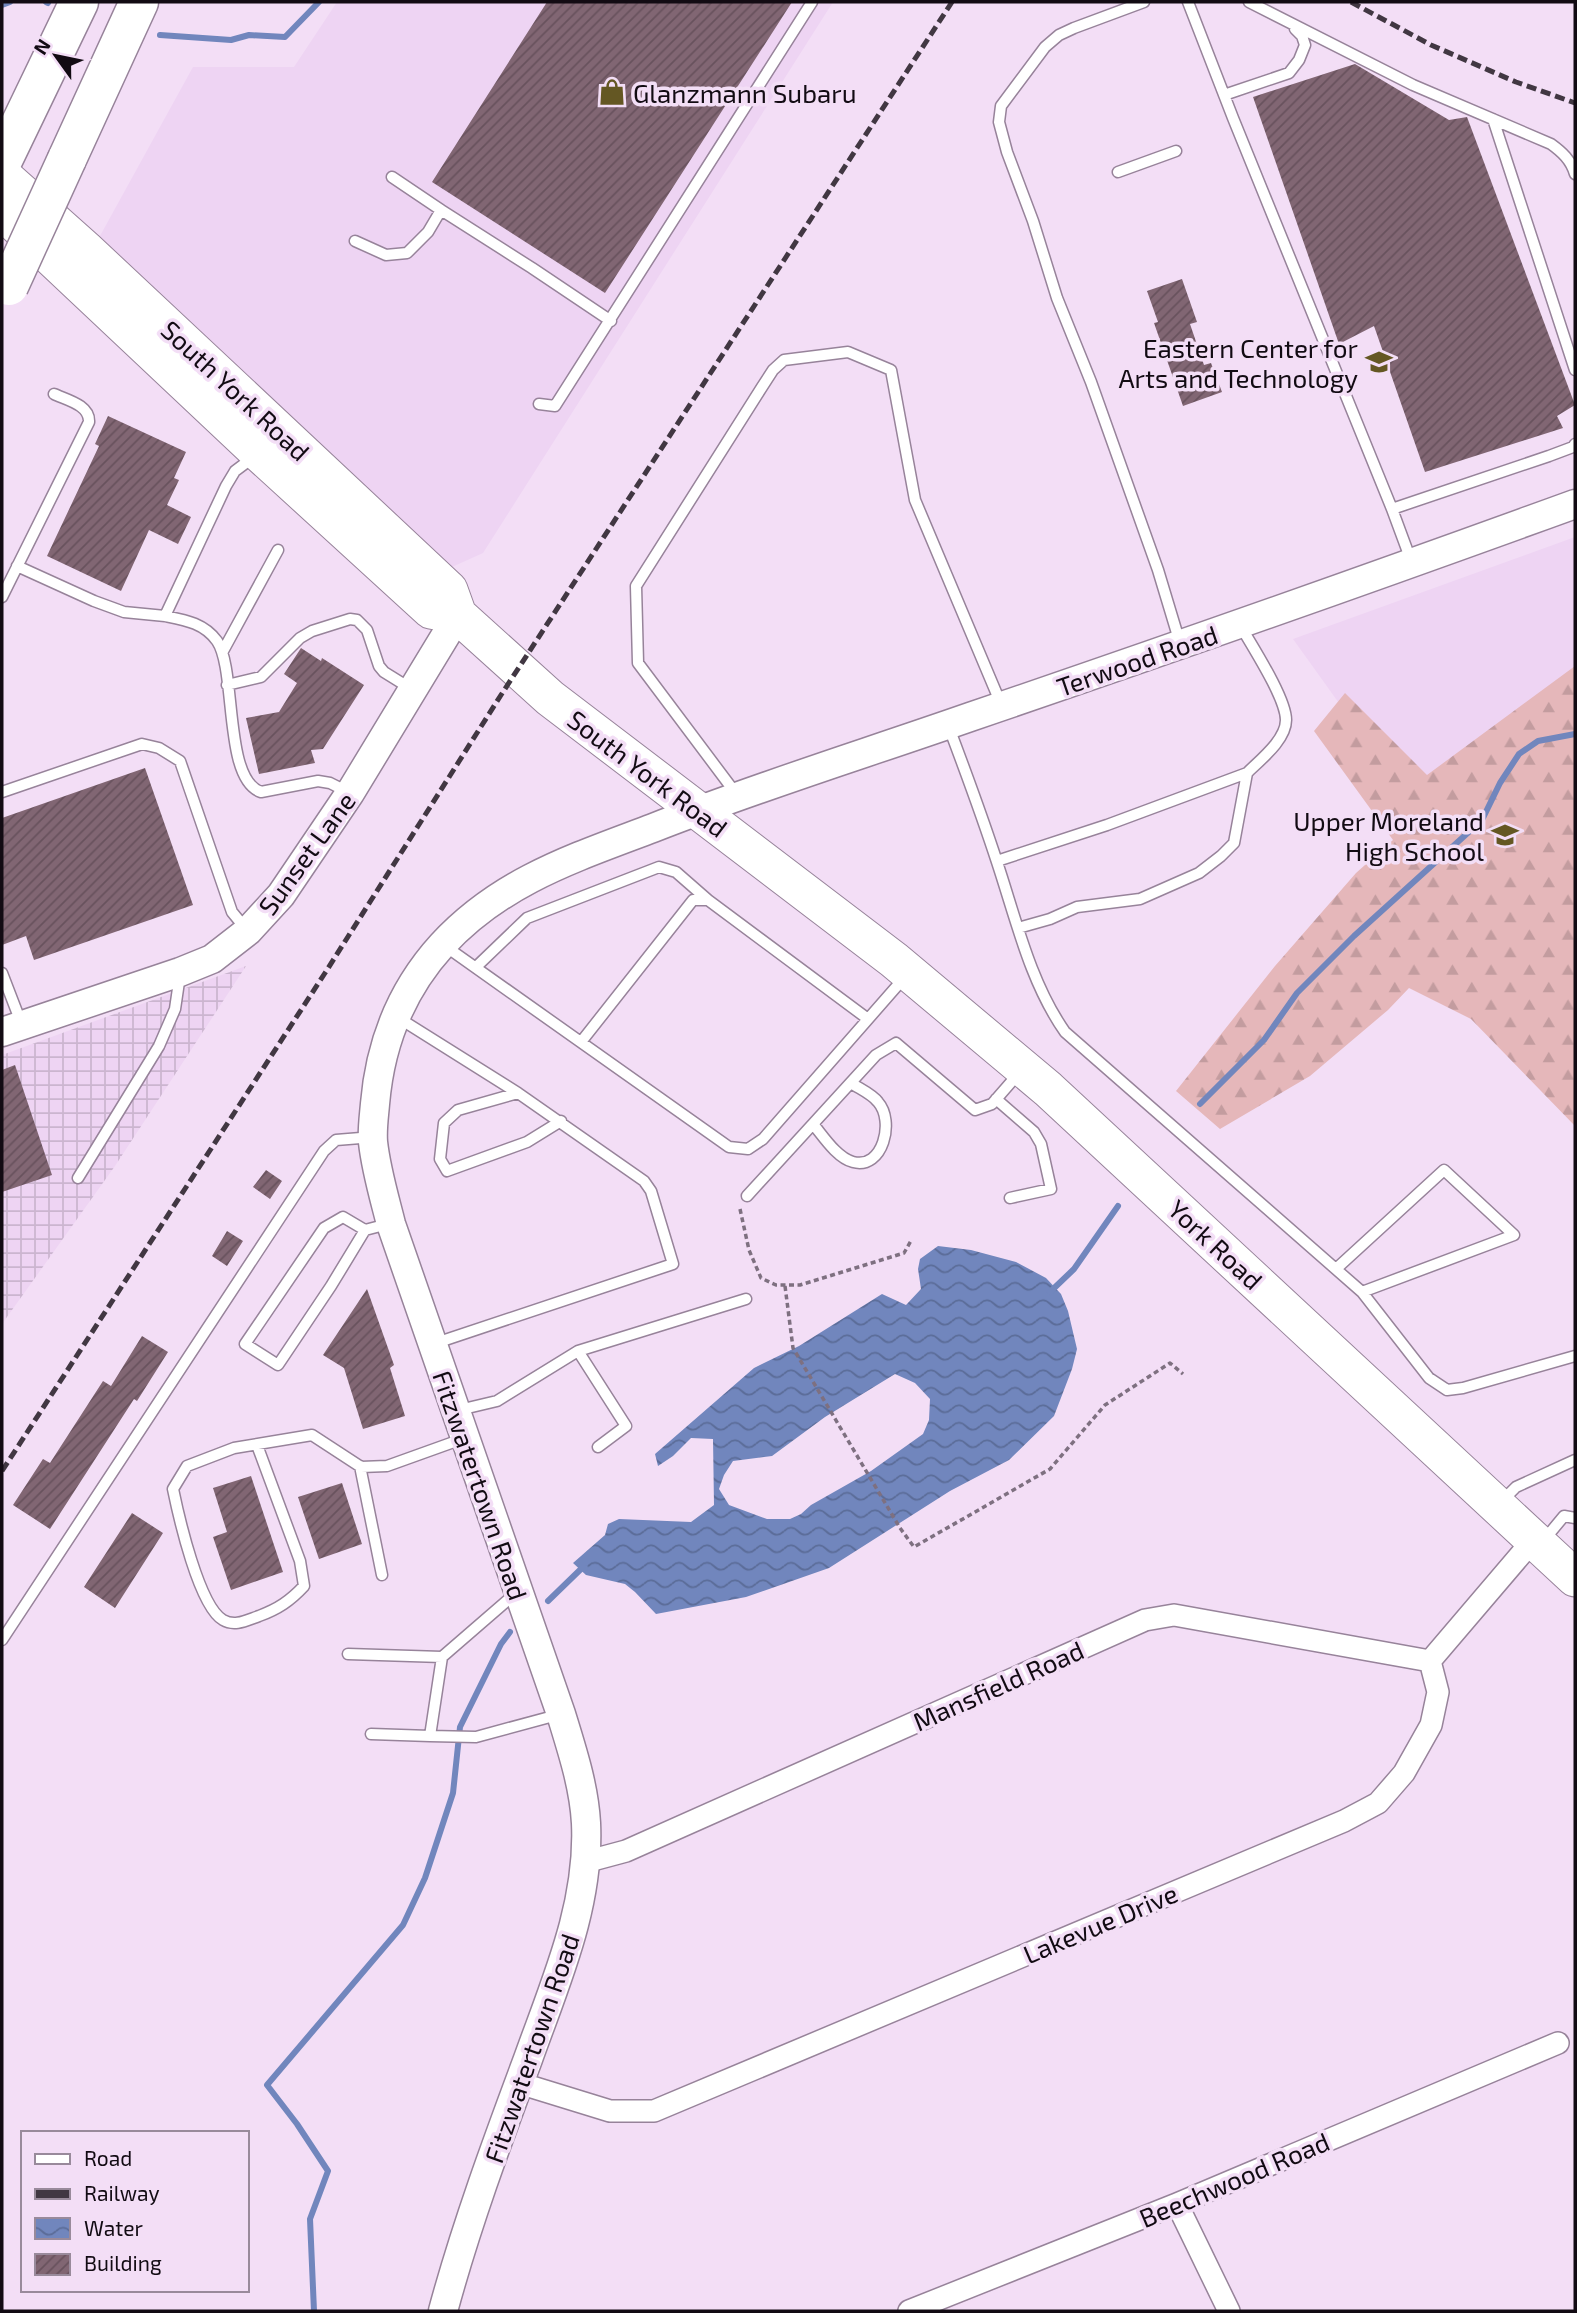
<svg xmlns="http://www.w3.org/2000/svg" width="1577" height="2313" font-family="'Exo 2',sans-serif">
	<defs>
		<pattern id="industrial-grid" width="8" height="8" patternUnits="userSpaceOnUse" patternTransform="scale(1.75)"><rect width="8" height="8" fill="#eed4f3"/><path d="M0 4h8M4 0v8" fill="none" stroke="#cbb5cf"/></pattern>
		<pattern id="forest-firs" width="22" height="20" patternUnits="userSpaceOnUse" patternTransform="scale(1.75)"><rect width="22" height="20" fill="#e5b7ba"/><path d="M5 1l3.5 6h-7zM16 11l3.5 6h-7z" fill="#c39c9f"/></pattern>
		<pattern id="water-waves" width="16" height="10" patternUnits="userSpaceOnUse" patternTransform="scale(1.75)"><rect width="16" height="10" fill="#7186bd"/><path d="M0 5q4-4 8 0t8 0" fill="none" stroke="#5b6c98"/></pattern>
		<pattern id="building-hatch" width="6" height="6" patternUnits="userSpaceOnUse" patternTransform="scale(1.75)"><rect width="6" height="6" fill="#816673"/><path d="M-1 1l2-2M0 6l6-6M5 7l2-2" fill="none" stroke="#68525d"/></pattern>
	</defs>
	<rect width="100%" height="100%" fill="#f3def6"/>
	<path fill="#eed4f3" d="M337,2h496l-350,551 -31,14 -357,-322 98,-178h101z
		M1575,537v495l-282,-393z"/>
	<path fill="url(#industrial-grid)" d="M246,966l-131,200 -113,158v-269z"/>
	<path fill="url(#forest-firs)" d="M1575,666v460l-104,-107 -62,-31 -21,22 -78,66 -90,53 -44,-38 99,-125 81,-93 37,-33 -79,-109 31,-38 82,82z"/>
	<path fill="url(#water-waves)" fill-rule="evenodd" d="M938,1246l33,4 45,12 30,16 15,16 7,17 9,38 -5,20 -18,47 -45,44 -59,31 -121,77 -83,29 -90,17 -21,-22 -10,-8 -39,-9 -13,-12 32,-28 3,-11 11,-5 72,3 23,-17 -1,-66 -22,-1 -18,18 -15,10 -3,-12 99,-86 45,-22 83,-52 24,11 15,-16 -3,-20 2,-10zM895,1374l20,9 15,16 -1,21 -6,14 -52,37 -60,34 -10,9 -11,5h-23l-38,-14 -10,-16 5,-14 9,-14 39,-5 53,-39z"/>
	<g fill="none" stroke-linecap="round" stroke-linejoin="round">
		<path stroke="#7186bd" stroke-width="6" d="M46,2l2,1
			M2,5l8,-3
			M160,35l71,5 18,-5 36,2 34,-35
			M1200,1104l64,-64 33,-47 57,-57 128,-116 18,-37 19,-29 19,-13 37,-7
			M1050,1292l24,-23 44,-63
			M548,1601l34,-33h3
			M314,2311l-4,-92 18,-48 -31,-47 -30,-39 136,-160 22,-47 28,-85 7,-66 41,-83 9,-12"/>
	</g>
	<path fill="url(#building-hatch)" d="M547,2h245l-187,291 -173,-111z
		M1355,64l94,56 18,-3 108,288 -18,11 6,12 -138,44 -51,-146 -35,18 -86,-247z
		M1182,279l15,43 -7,2 14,41 7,-2 11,29 -39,14 -29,-83 4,-1 -11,-31z
		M108,416l78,36 -12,26 5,2 -12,25 24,12 -13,27 -29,-14 -28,61 -74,-35 52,-110 -4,-2z
		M301,648l20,13 1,-3 42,27 -41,64 -12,1 4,13 -56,11 -13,-56 33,-6 18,-29 -13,-9z
		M145,768l48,137 -159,55 -8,-24 -24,9v-127z
		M15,1065l37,110 -50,17v-122z
		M266,1170l16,11 -12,18 -17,-12z
		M227,1231l16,10 -16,25 -15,-10z
		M367,1289l27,76 -4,3 15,48 -42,13 -19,-61 -21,-13z
		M142,1336l26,16 -31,49 -3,-2 -84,130 -37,-24 30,-46 7,4 53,-82 8,5z
		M251,1476l32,96 -52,18 -18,-53 14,-5 -14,-44z
		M342,1483l20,61 -43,15 -21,-62z
		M132,1513l31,20 -48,75 -31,-21z"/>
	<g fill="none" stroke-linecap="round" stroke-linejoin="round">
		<defs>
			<path id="service" d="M1144,2l-70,26 -15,7 -14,12 -44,59 -2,16 8,30 26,69 24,77 34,84 67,188 22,73
				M1188,2l45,116 159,391
				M1249,2l164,83 138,59c11,8 20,16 24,30
				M1224,95l65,-22 10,-13 6,-15 -3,-9 -7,-7
				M1493,119l82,251
				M1118,172l58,-21
				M441,210l91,58 79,53
				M355,241l31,14 21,-2 21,-21 13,-22 -49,-33
				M539,404l16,2 257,-404
				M1412,563l-20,-54 157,-53 24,-9 2,-3
				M17,566l77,35 30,11 41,4 61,-130 9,-15 20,-15
				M2,597l87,-175c1,-17 -22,-22 -35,-28
				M165,616c20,4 39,7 52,25 20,29 6,138 44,151l57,-11 12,2 18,9
				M223,651l55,-101
				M227,685l34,-8 39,-39 12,-7 38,-12 7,1 10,10 12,36 5,6 29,18
				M948,725c17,45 34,91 49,137 19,57 33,120 68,170l297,260 152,-57 -70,-65 -107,98
				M2,792l140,-48 17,4 21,13 52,151 14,17
				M737,795l-99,-132 -2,-77 126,-199 11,-17 11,-10 64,-8 43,18 24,130 86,204
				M997,861l110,-36 140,-52c13,-13 39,-33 39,-53 0,-22 -34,-74 -46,-95
				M1018,928l32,-9 27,-12 63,-8 59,-26 22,-17 13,-13 13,-70
				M445,946l284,201 19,2 15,-10 141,-161
				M476,967l51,-49 132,-51 17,5 32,28
				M2,973l20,52
				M397,1017l121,76 126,88 7,10 22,73 -240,80
				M581,1042l112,-142h15l160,119
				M518,1093l-60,17 -14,13 -4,36 7,12 80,-29 34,-21
				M996,1099l38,33 7,12 10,45 -41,9
				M813,1124c10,12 24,34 40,38 30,8 42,-41 25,-60 -6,-8 -18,-13 -27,-19
				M78,1178l81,-132 16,-37 5,-34
				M747,1196l129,-141 20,-12 79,67 17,-6 27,-31
				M365,1230l-22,-13 -19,11 -79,116 33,21 53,-79 34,-56 23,-6
				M1362,1292l67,86 18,12 16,-2 112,-32
				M578,1351l48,75 -28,21
				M459,1410l38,-9 81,-50 168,-52
				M257,1445l43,116 4,25c-14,15 -26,23 -45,30 -12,4 -24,11 -36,4 -24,-14 -44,-102 -50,-131l14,-23 47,-18 78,-13 49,32 26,-1 78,-28
				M360,1466l22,109
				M1502,1501l14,-14 59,-27
				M1544,1540l20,-24 11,2
				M2,1640l322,-489 12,-11 37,-3
				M348,1654l94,3
				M371,1734l59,2 12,-79 74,-64
				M430,1736l46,1 85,-23"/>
			<path id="minor" d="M585,1862l41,-11 519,-231 29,-5 256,46
				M519,2083l91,28h44l690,-290 34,-18 26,-30 27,-48 7,-33 -8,-31 104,-122
				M1177,2204l52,107
				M909,2311l268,-107 381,-161"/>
			<path id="tertiary" d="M2,1032l178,-60 32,-13 36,-28 33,-36 69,-102 108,-178
				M443,2311c23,-85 54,-169 85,-252 27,-76 62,-153 58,-236 -2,-37 -14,-73 -25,-109l-170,-490c-7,-28 -15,-54 -18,-82 -1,-13 1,-26 2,-38 5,-60 26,-114 67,-159 59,-64 132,-87 211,-117 104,-41 211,-74 317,-111 203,-69 404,-140 605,-213"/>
			<path id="trunk" d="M2,175l83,74 364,341 9,25 92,83 344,262 154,129 527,489
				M2,211l257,242 172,157 27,5"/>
			<path id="motorway" d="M67,159l72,-157
				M2,162l77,-160"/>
		</defs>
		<use href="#service" stroke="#97839a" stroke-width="13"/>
		<use href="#minor" stroke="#97839a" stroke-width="24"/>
		<use href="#tertiary" stroke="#97839a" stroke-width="31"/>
		<use href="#trunk" stroke="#97839a" stroke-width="39"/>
		<use href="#motorway" stroke="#97839a" stroke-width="41"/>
		<path stroke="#7e7080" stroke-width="3.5" stroke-dasharray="5 3.5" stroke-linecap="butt" d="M740,1209l9,41 12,28 15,7h24l104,-32 8,-14
			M785,1286l8,62 107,180 14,19 136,-78 55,-64 65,-42 13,11"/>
		<use href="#service" stroke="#fff" stroke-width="10"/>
		<use href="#minor" stroke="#fff" stroke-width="21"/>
		<use href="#tertiary" stroke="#fff" stroke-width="28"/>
		<use href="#trunk" stroke="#fff" stroke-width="37"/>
		<use href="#motorway" stroke="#fff" stroke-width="38"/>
		<path stroke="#413742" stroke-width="5" stroke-dasharray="10 5" stroke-linecap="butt" d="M1351,2l80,43 85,37 59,21
			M2,1471l323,-498 176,-278 451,-693"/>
		<defs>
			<path id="motorway-bridge" d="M9,286l58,-127"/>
		</defs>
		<use href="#motorway-bridge" stroke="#97839a" stroke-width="41" stroke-linecap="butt"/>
		<use href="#motorway-bridge" stroke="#fff" stroke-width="38"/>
	</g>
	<defs>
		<symbol id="shop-bare" viewBox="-9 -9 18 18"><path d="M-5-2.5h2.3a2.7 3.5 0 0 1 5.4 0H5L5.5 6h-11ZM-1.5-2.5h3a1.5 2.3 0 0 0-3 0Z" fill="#645723" stroke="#f3def6" stroke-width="2.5" paint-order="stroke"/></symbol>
		<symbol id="school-bare" viewBox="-9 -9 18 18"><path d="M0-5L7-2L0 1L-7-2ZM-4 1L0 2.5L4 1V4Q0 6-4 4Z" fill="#645723" stroke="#f3def6" stroke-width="2.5" paint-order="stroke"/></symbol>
	</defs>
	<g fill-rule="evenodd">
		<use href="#shop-bare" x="593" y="73" width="38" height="38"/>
		<use href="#school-bare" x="1360" y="343" width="38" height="38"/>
		<use href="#school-bare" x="1486" y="816" width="38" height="38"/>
	</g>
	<g text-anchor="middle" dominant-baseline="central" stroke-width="7" stroke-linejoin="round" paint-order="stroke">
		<g font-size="26" fill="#120b13" stroke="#f3def6" text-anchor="end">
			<text x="633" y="92" text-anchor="start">Glanzmann Subaru</text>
			<text x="1358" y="347">Eastern Center for<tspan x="1358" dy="30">Arts and Technology</tspan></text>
			<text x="1484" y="820">Upper Moreland<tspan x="1484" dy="30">High School</tspan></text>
		</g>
		<g font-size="26" fill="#120b13" stroke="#f3def6">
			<text transform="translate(236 390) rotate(43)">South York Road</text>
			<text transform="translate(1137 660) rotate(-19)">Terwood Road</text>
			<text transform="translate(648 773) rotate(37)">South York Road</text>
			<text transform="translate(306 853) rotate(-54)">Sunset Lane</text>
			<text transform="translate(1216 1244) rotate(43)">York Road</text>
			<text transform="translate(481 1485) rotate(71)">Fitzwatertown Road</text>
			<text transform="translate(998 1685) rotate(-24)">Mansfield Road</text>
			<text transform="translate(1100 1923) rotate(-23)">Lakevue Drive</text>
			<text transform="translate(531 2048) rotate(-71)">Fitzwatertown Road</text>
			<text transform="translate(1234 2179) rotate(-23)">Beechwood Road</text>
		</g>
	</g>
	<rect width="1577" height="2313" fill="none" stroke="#120b13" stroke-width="7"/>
	<rect x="21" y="2131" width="228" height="161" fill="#f3def6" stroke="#998a9b" stroke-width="2"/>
	<rect x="35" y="2154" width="35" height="10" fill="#ffffff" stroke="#998a9b" stroke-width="2"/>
	<text x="84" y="2166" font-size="21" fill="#120b13">Road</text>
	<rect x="35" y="2189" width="35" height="10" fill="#413742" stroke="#998a9b" stroke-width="2"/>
	<text x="84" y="2201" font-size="21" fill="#120b13">Railway</text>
	<rect x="35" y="2218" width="35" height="21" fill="url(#water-waves)" stroke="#998a9b" stroke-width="2"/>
	<text x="84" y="2236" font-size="21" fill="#120b13">Water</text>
	<rect x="35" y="2254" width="35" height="21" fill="url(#building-hatch)" stroke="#998a9b" stroke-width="2"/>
	<text x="84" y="2271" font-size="21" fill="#120b13">Building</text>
	<g transform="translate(56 56) rotate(303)" stroke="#f3def6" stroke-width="5" paint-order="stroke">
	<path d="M0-5L12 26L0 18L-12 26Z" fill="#120b13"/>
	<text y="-10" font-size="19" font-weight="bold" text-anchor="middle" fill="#120b13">N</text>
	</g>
</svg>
